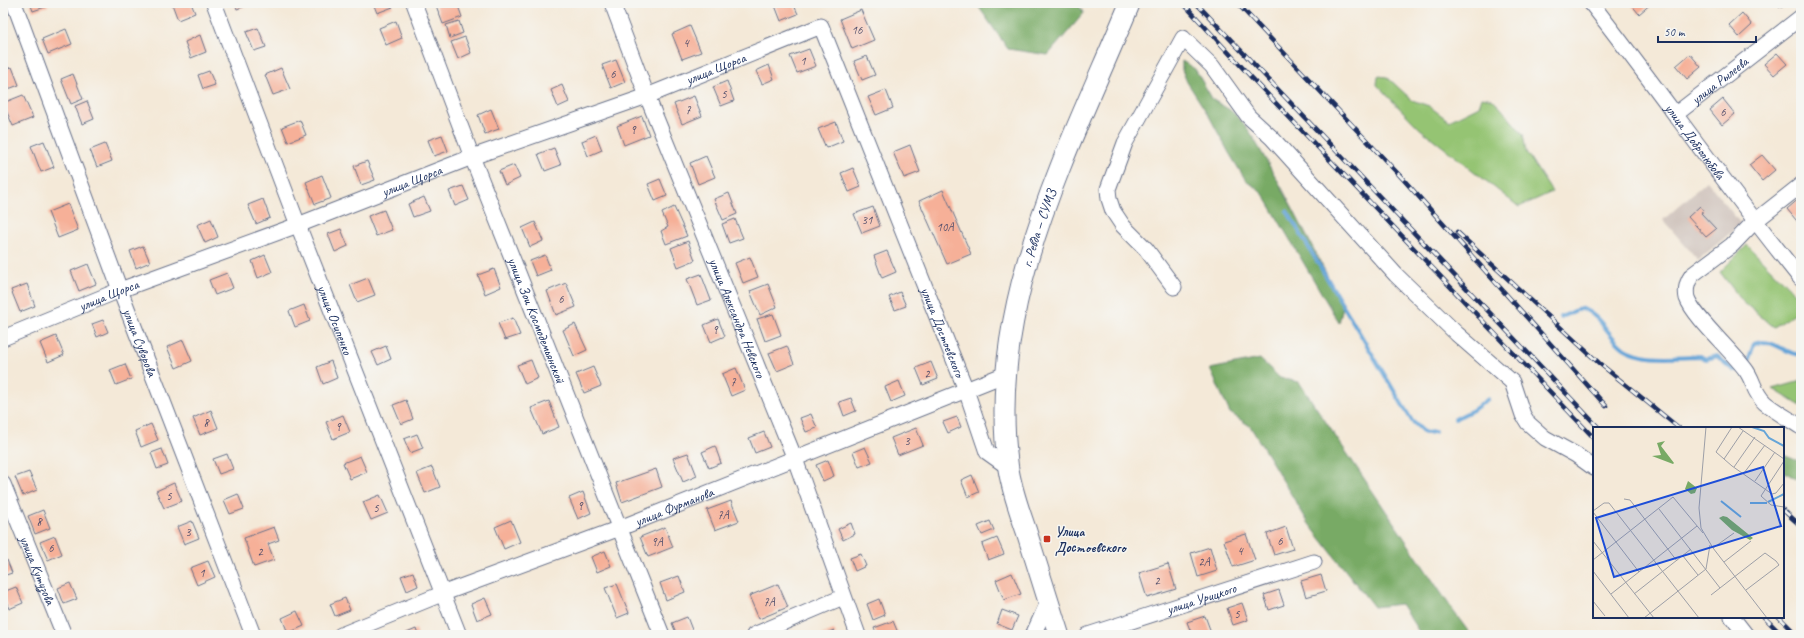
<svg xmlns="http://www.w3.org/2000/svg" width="1804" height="638" font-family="Caveat,sans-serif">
	<rect width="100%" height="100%" fill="#f6f6f2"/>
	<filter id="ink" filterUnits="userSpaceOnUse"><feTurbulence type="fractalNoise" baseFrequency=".025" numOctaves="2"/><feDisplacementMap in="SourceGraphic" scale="8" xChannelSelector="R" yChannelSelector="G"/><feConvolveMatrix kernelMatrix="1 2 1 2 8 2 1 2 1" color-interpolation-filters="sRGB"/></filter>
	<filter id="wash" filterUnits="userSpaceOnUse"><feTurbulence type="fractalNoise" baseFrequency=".012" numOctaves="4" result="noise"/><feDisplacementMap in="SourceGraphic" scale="16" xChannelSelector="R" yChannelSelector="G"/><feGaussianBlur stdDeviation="0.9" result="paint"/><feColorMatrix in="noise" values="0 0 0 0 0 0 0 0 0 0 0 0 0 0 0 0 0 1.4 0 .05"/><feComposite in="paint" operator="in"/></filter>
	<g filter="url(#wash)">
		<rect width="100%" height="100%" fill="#f4e9d8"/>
		<path fill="#cec1ba" d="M1707,181l34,43 -43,36 -35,-40z"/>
		<path fill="#95c473" stroke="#587a68" d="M1378,76l9,1 25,23 17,6 20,15 30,-15 3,-9 11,2 30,35 3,18 26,40 -33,15 -100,-79 -42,-43z
			M1747,245l54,55c0,13 -18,21 -27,27l-31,-25 -23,-30z
			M1801,381v25l-28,-17z"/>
		<path fill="#78aa65" stroke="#4a6c62" d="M976,3h101l7,10 -36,42 -40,-6z
			M1182,61l13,8 18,31 17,10 11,10 9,12 32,56 61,118 -4,17 -76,-129 -18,-15 -16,-26 -20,-37 -22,-34 -5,-12z
			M1260,359l20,19 19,4 155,230 17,23h-50l-20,-31 -27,3 -65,-83 -59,-98 -20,-13 -20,-44z
			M1783,455l18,7v20l-18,-11z"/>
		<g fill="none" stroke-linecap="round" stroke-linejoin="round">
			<path stroke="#66a5d8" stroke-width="4" d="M1287,211l125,210 13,12 10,-1
				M1561,317l20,-9c21,8 28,30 43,40 20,13 53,8 76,8l6,3 11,-3 17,15 3,-1
				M1747,364l7,-20c17,-8 30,10 47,11
				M1455,419l18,-9 15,-11"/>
		</g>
		<g id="blocks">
			<path fill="#f6b098" d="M30,3h17l1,3 -15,5z
				M176,3h15l4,10 -17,7 -6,-16z
				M234,3h13l1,2 -11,4z
				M373,3h18l2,4 -16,6z
				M435,3h22l5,14 -19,7z
				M774,3h19l5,11 -17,7z
				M1630,3h22l-13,11z
				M1776,3h11l-6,5z
				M861,10l13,30 -22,9 -12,-30z
				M1742,13l10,12 -13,12 -10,-12z
				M396,21l6,17 -16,7 -7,-17z
				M459,21l4,12 -13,5 -4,-13z
				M690,26l11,26 -19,7 -10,-25z
				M258,28l8,19 -12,4 -8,-19z
				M66,29l6,15 -24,10 -6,-15z
				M200,35l6,17 -15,6 -6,-16z
				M465,37l6,16 -13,6 -7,-17z
				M809,49l7,17 -19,7 -7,-17z
				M1777,53l10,11 -13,11 -10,-11z
				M1690,54l11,13 -14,12 -11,-13z
				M867,56l8,19 -13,5 -8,-19z
				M616,60l9,22 -14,6 -9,-23z
				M769,65l5,14 -12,5 -6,-13z
				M12,67l7,18 -16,6v-21z
				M281,68l9,21 -17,6 -8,-20z
				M209,71l6,14 -12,4 -5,-14z
				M73,74l10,25 -12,5 -10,-25z
				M727,81l7,20 -13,5 -8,-19z
				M562,85l7,17 -11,5 -7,-17z
				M886,90l7,18 -17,7 -8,-18z
				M23,95l10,23 -20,8 -10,-23z
				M694,96l8,20 -20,8 -8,-20z
				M1723,99l12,15 -13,11 -12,-15z
				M87,101l7,18 -12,5 -7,-18z
				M491,109l8,20 -14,5 -7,-19z
				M642,116l7,19 -25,10 -7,-19z
				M300,120l6,15 -18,7 -6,-15z
				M836,122l7,19 -17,7 -8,-19z
				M442,135l6,16 -14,5 -6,-16z
				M596,135l6,15 -14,6 -6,-15z
				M44,141l10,26 -13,5 -10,-26z
				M105,144l7,17 -15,6 -7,-17z
				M910,145l10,27 -16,6 -11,-26z
				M554,148l7,17 -16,6 -7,-17z
				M1762,155l13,15 -13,11 -13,-16z
				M706,156l9,21 -17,7 -8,-21z
				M367,161l8,19 -14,5 -7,-19z
				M514,165l6,13 -15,7 -6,-14z
				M853,168l8,19 -12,5 -8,-19z
				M322,175l9,23 -16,6 -9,-22z
				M660,179l7,17 -12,5 -7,-17z
				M463,186l6,14 -14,6 -6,-15z
				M943,190l28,64 -24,10 -28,-63z
				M729,193l8,21 -14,6 -9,-21z
				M424,197l6,14 -17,6 -5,-13z
				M1801,197v29l-14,-17z
				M263,199l7,19 -14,6 -8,-19z
				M68,204l10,26 -20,8 -10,-26z
				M1700,206l4,5 -3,2 15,16 -10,8 -18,-20z
				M674,207l13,29 -21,8 -5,-13 7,-4 -6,-14z
				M873,207l7,19 -18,7 -8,-19z
				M384,210l8,20 -16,6 -8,-20z
				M211,219l7,18 -13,6 -8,-18z
				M735,219l8,19 -14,5 -7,-19z
				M535,222l8,19 -13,6 -8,-19z
				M341,229l7,17 -13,6 -7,-18z
				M688,241l7,19 -17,7 -7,-19z
				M143,246l7,16 -14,6 -6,-17z
				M887,251l9,21 -14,6 -8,-22z
				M265,255l7,17 -14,6 -6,-17z
				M545,255l6,15 -15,6 -6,-15z
				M750,257l8,20 -15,6 -8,-20z
				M88,264l8,20 -17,7 -8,-20z
				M494,269l7,18 -16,7 -7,-19z
				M227,273l6,15 -18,7 -6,-15z
				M701,274l10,26 -14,5 -10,-26z
				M368,278l7,17 -18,7 -7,-17z
				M566,283l10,24 -20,8 -9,-24z
				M27,284l8,22 -15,6 -9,-22z
				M768,284l9,23 -17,8 -10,-24z
				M900,292l6,14 -11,4 -6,-13z
				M304,305l6,16 -15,6 -6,-16z
				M773,314l8,21 -16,6 -8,-22z
				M513,318l7,17 -15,5 -7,-17z
				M718,319l7,17 -14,6 -7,-17z
				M103,320l5,12 -11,5 -5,-13z
				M575,324l12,26 -13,6 -11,-26z
				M56,336l8,19 -16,7 -8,-19z
				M183,340l9,21 -16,7 -9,-21z
				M386,346l5,13 -13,6 -6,-13z
				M787,346l7,18 -17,7 -8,-18z
				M531,360l7,18 -13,6 -8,-19z
				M331,361l6,17 -14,6 -6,-17z
				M931,362l7,17 -15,6 -7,-17z
				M125,364l6,15 -15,6 -6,-15z
				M593,367l8,19 -17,7 -8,-19z
				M736,368l9,22 -14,6 -9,-22z
				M899,381l6,15 -14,6 -6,-15z
				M851,398l5,13 -12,5 -5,-14z
				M406,400l7,19 -12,5 -8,-19z
				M549,401l10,26 -17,7 -11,-26z
				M211,410l7,18 -18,7 -7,-17z
				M811,414l6,14 -11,4 -6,-14z
				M343,415l7,17 -17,7 -7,-17z
				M957,417l4,10 -13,6 -5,-11z
				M151,424l7,16 -17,7 -6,-16z
				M916,428l7,17 -25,10 -7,-17z
				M764,432l6,15 -15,6 -6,-15z
				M417,434l6,14 -13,5 -6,-14z
				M715,446l6,17 -12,5 -7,-16z
				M865,447l7,15 -13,5 -6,-15z
				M162,449l6,16 -11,4 -6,-16z
				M688,453l9,23 -14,6 -10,-24z
				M227,454l6,15 -14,5 -6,-15z
				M360,456l7,16 -17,7 -7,-16z
				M828,460l6,16 -11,5 -7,-16z
				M432,467l8,20 -15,6 -8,-20z
				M656,469l6,18 -40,15 -6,-19z
				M29,472l8,18 -14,6 -8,-19z
				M972,475l7,17 -11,5 -7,-17z
				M174,483l8,18 -18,7 -8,-17z
				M583,492l8,21 -13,6 -9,-21z
				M238,494l6,15 -14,5 -6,-14z
				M380,495l8,18 -17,7 -8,-18z
				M731,501l8,20 -24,9 -8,-20z
				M43,510l7,18 -15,6 -7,-18z
				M511,520l9,22 -16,7 -9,-22z
				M192,521l7,17 -15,6 -7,-17z
				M990,521l4,9 -12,5 -4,-9z
				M851,523l4,11 -12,6 -5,-11z
				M274,527l5,13 -11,4 6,16 -20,7 -10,-29z
				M665,527l8,20 -25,10 -8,-20z
				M1286,527l7,22 -19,6 -7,-21z
				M1246,534l9,26 -22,7 -9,-26z
				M55,536l7,18 -14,6 -8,-18z
				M997,538l7,16 -16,6 -6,-16z
				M1210,547l7,24 -19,6 -7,-24z
				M605,551l6,15 -14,6 -6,-15z
				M861,554l5,12 -11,5 -5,-13z
				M7,560l5,13 -9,3v-14z
				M208,561l7,16 -18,8 -7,-17z
				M1168,564l8,25 -29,9 -8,-25z
				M413,572l5,14 -11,5 -6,-15z
				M1012,573l9,21 -17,6 -8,-20z
				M1321,575l5,16 -20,6 -5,-16z
				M679,576l6,16 -19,8 -6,-17z
				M70,583l7,16 -13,5 -6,-16z
				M617,584l12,29 -12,5 -12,-30z
				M778,584l10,23 -29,12 -10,-23z
				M16,587l7,16 -14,6 -6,-17z
				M1279,590l5,15 -15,5 -5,-15z
				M345,598l5,12 -15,6 -5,-12z
				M485,598l7,16 -15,6 -6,-16z
				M879,599l6,16 -12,5 -6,-16z
				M1242,603l6,17 -15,5 -6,-17z
				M1002,610l16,6 -6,14 -15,-6z
				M297,611l7,15 -16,7 -6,-15z
				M1205,616l7,19h-20l-5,-13z
				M687,617l7,18h-17l-5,-12z
				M893,621l6,14h-22l-3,-7z
				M416,629l2,6h-16z
				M834,630l2,5h-15z"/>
		</g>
	</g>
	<g filter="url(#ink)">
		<use href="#blocks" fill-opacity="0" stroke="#677089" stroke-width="1"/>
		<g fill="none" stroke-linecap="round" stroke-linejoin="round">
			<defs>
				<g id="minor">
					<path id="s1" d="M14,3l106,287 133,345"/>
					<path id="s2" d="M214,3l84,222 161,410"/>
					<path id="s3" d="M414,3l58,154 190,478"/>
					<path id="s4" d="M612,3l35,93 148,363 63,176"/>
					<path id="s5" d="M1591,3c71,91 137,186 210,276"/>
					<path id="s6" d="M1676,114l125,-97"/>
					<path d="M1801,185l-47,37 -22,23 -40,30c-5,7 -7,14 -5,23 7,19 44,52 58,71 9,11 8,23 20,34 11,9 24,16 36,24"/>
					<path d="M1174,287l-28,-38 -23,-23 -10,-15 -4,-12 -1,-10 17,-46 58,-105 29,28 36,50 24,22 124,137 61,59 55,48 11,33 5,8 17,15 31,17 18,13"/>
					<path id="s7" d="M3,338l117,-48 178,-65 174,-68 175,-61 174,-70 145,364 21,62 21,15"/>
					<path id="s8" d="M3,484l61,151"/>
					<path d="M1732,617l14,18"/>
					<path id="s9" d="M341,635l103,-42 176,-65 386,-154"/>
					<path d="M754,635l89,-38"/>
					<path d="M1033,635l15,-33"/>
					<path id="s10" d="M1088,635l226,-73"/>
				</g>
				<g id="major">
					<path id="s11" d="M1059,635c-11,-35 -22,-70 -33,-105 -7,-20 -15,-42 -18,-64 -22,-164 61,-316 122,-463"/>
				</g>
			</defs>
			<use href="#minor" stroke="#677089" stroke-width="17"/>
			<use href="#major" stroke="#677089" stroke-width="22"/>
			<use href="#minor" stroke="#fff" stroke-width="15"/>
			<use href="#major" stroke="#fff" stroke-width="20"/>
			<defs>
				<path id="rail" d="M1183,3l69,75 342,360
					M1196,3l403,425
					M1237,3l166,176 203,227
					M1457,232l142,131 80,65
					M1783,510l18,16
					M1764,617l18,18
					M1779,617l18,18"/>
			</defs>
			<use href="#rail" stroke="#1b2f5e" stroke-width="4.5"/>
			<use href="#rail" stroke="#f6f6f2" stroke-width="3" stroke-dasharray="9" stroke-linecap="butt"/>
		</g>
	</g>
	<rect fill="#c8321e" stroke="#f6f6f2" stroke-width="1.5" x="1043" y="535" width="8" height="8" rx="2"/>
	<g text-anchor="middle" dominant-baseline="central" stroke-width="3" stroke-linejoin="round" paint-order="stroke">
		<g font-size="12" fill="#524f6c">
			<text x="857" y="30">16</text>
			<text x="686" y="43">4</text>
			<text x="803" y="61">1</text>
			<text x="613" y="74">6</text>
			<text x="724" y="94">5</text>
			<text x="688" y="110">7</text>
			<text x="1723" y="112">6</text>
			<text x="633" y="130">9</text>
			<text x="867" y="220">31</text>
			<text x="945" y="227">10А</text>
			<text x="561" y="299">6</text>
			<text x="715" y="330">9</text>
			<text x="927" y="374">2</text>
			<text x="733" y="382">7</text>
			<text x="206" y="423">8</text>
			<text x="338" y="427">9</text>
			<text x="907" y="441">3</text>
			<text x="169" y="496">5</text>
			<text x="580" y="506">9</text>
			<text x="376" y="508">5</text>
			<text x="723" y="515">7А</text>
			<text x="39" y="522">8</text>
			<text x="188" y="532">3</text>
			<text x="1280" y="541">6</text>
			<text x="657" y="542">9А</text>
			<text x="51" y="548">6</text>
			<text x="1240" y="551">4</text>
			<text x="260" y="552">2</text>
			<text x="1204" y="562">2А</text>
			<text x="202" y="573">1</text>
			<text x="1157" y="581">2</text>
			<text x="769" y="602">7А</text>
			<text x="1237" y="614">5</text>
		</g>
		<g font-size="14" fill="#1b2f5e" stroke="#f6f6f2">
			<text stroke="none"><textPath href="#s7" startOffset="762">улица Щорса</textPath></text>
			<text stroke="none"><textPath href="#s6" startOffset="55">улица Рылеева</textPath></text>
			<text stroke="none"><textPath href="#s5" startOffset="173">улица Добролюбова</textPath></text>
			<text stroke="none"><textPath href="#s7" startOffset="438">улица Щорса</textPath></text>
			<text stroke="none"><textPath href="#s11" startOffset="419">г. Ревда — СУМЗ</textPath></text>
			<text stroke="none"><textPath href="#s7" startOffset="114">улица Щорса</textPath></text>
			<text stroke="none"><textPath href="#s4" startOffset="339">улица Александра Невского</textPath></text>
			<text stroke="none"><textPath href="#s2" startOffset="339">улица Осипенко</textPath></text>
			<text stroke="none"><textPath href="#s3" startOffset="340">улица Зои Космодемьянской</textPath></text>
			<text stroke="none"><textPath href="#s7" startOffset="1205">улица Достоевского</textPath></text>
			<text stroke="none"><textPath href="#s1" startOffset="362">улица Суворова</textPath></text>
			<text stroke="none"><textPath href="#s9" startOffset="357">улица Фурманова</textPath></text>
			<text stroke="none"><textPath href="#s8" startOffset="93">улица Кутузова</textPath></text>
			<text stroke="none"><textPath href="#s10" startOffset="119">улица Урицкого</textPath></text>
		</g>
		<g font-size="14" font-weight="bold" fill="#1b2f5e" stroke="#f6f6f2" text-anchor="start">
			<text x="1055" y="531">Улица<tspan x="1055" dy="16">Достоевского</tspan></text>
		</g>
	</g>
	<g transform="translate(1593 427)">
		<rect width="191" height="191" fill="#f4e9d8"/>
		<path d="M72,14l-4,5 13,17 -1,1 -21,-8 9,-1 -4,-12zM95,54l9,7 -2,5 -4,1 -6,-5zM130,89l4,1 26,21 -3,2 -18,-10 -13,-12z" fill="#78aa65"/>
		<path fill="none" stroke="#66a5d8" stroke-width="2" d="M159,0l12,4 5,7 15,8M128,74l20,16M175,75l16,-8M157,76h17"/>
		<path fill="none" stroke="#9d9fa7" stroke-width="1" d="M113,0l-7,81 2,20 12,20 54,70M139,0l-16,25 16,14 40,28 4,-1 8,-10M145,0l46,32M131,32l19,-28M191,34l-23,35 10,9 13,2M141,40l21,-30M151,46l21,-28M162,54l20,-29M31,72l6,1 47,61M66,82l61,79M0,84l11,-8h5l90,115M0,85l46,60M0,114l61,77M120,121l21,-15M90,129l15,19M0,133l80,-63 30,36M131,135l27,-21M0,144l36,47M18,167l86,-68M41,167l57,-45M118,168l54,-42 11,8 3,4 -33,25M0,174l12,15M51,191l62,-49 4,-24"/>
		<path fill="#1d4ed8" fill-opacity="0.15" stroke="#1d4ed8" stroke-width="2" d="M170,40l18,59 -167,51 -18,-59z"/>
		<rect width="191" height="191" fill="none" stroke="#1b2f5e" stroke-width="2"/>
	</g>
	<rect width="1804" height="638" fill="none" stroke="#f6f6f2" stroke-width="16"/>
	<path d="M1658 36v6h98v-6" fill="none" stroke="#1b2f5e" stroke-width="2"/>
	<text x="1664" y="36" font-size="12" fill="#1b2f5e" stroke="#f6f6f2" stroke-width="3" paint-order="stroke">50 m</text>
</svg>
